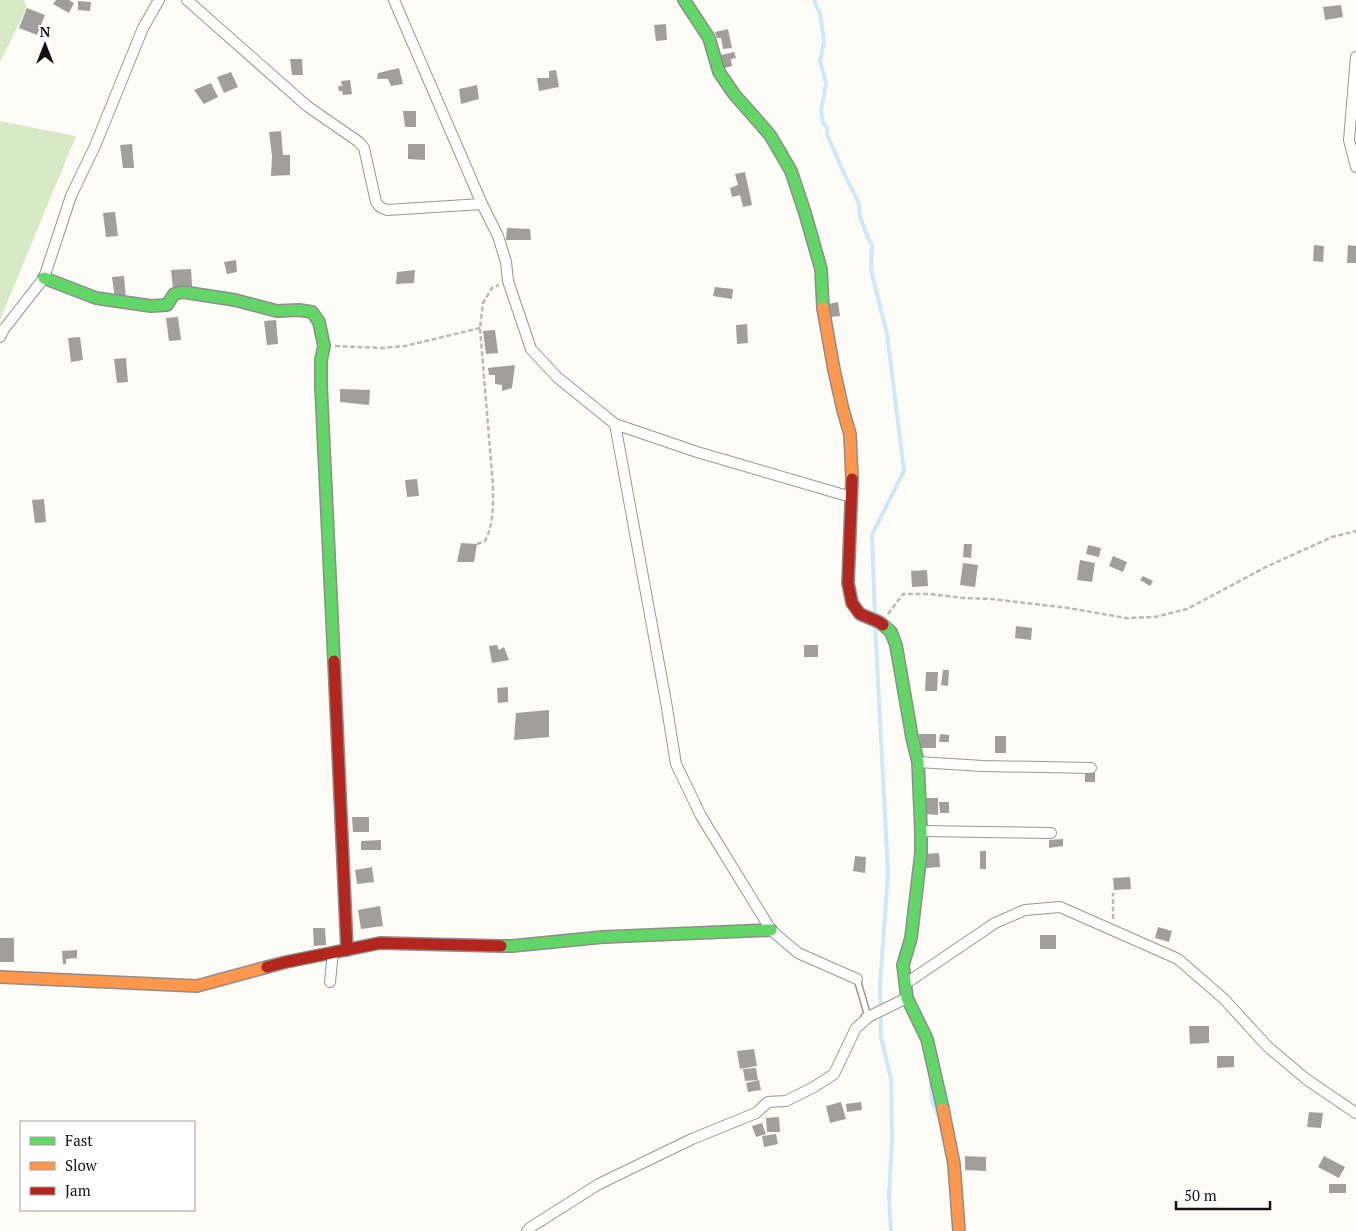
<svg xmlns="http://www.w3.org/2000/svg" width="1356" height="1231" font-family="'PT Serif',serif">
	<rect width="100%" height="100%" fill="#fdfcf7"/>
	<path fill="#d8eac5" d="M0,0h24l3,8 -27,54z
		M0,121l76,15 -76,184z"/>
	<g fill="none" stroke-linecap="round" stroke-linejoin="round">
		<path stroke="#cde8f7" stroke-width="4" d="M814,0l6,14 4,27 -4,20 6,22 -5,28 2,12 4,4v7l17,39 15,31 1,13 8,21 4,7 -1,25 16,64 17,137 -32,64 3,82
			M875,624l13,249 -8,112 1,52 10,42 1,58 -3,59 2,35
			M931,1084l1,17 7,17"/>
	</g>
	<path fill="#a19f9c" d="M56,0h13l5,3 -5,10 -16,-9z
		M78,1l13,1 -1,9 -12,-1z
		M1341,5l2,12 -18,3 -2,-13z
		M27,8l18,7 -8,20 -18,-7z
		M666,24l1,16 -11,1 -2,-16z
		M728,29l4,19 -9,1 -2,-11h-4l-2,-6z
		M734,52l2,6 -5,1 1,7 -11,3 -4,-13z
		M290,59h12l1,16h-11z
		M399,68l4,16 -12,2 -3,-7h-11l1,-6z
		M556,70l3,17 -20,4 -2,-13h12v-7z
		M231,72l7,15 -14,6 -7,-16z
		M350,80l2,14 -9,1 -1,-4h-3l-1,-5h4l-1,-5z
		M211,83l7,14 -14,7 -10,-14z
		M477,85l2,14 -18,5 -2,-15z
		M403,111h13v16h-11z
		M281,131l2,24h7v20l-19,1 1,-20 -3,-24z
		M132,144l2,24h-11l-3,-23z
		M408,144h17v16l-17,-1z
		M745,172l7,33 -9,2 -3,-12 -8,2 -2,-9 8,-3 -3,-11z
		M115,212l3,24 -12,1 -3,-24z
		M507,228l23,1 1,11h-25z
		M1314,245l10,1 -1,16 -10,-1z
		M1348,245l8,1v17h-9z
		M236,260l1,12 -10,2 -3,-12z
		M191,269l1,17 -19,2 -2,-18z
		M415,270l-1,13 -18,1 1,-12z
		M124,276l2,23 -11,1 -3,-23z
		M715,287l18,2 -1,10 -19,-3z
		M838,302l2,14 -9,1 -3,-13z
		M178,317l3,23 -12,1 -3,-23z
		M276,320l2,24 -11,1 -3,-24z
		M747,324l1,19 -11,1 -1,-19z
		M495,330l3,23 -12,1 -3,-23z
		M80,337l3,23 -12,2 -3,-24z
		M126,358l2,24 -11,1 -3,-24z
		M515,365l-3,23 -10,3v-6l-7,-1v-9h-6l-1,-7z
		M340,389l30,1 -1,15 -29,-3z
		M417,479l2,17 -12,1 -2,-17z
		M44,499l2,23 -11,1 -3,-23z
		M461,543l16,1 -3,18h-17z
		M964,544h8l-1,14 -8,-1z
		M1088,545l13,3 -2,9 -13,-3z
		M1113,556l14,6 -4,10 -14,-6z
		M1080,560l15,3 -3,19 -15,-2z
		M963,563l15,2 -3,22 -15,-2z
		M927,570l1,16 -16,1 -1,-16z
		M1143,576l10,5 -3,5 -10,-6z
		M1016,626l16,2 -1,12 -16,-2z
		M497,645l2,5 5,-3 5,13 -17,3 -3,-17z
		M804,645h14v12h-14z
		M943,670h6l-1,16 -7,-1z
		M926,672h12l-1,19h-12z
		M508,687v15l-10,1 -1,-15z
		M549,710v27l-35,3 2,-27z
		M919,734h17v14h-16z
		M940,734l9,1v7h-10z
		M995,736h11v17h-11z
		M1085,773h10v9h-10z
		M925,798h13v17l-13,-1z
		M939,802h10v11h-9z
		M352,817h17v15h-16z
		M1063,839v7l-14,2v-8z
		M381,840v10h-20v-9z
		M980,851h6v18h-6z
		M939,853l1,14 -14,1 -1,-14z
		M855,856l11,1 -1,16 -12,-2z
		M372,867l2,15 -17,2 -2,-14z
		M1130,877l1,12 -17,1 -1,-12z
		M380,906l3,20 -22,3 -3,-19z
		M1158,927l14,4 -3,11 -14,-4z
		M313,928h12l1,17 -12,1z
		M1040,935h16v14h-16z
		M0,938h14v24h-14z
		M77,950v8l-11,1v5h-3l-1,-13z
		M1189,1026h20v17l-19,1z
		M754,1049l3,17 -17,3 -3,-18z
		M1217,1056h17v11l-17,1z
		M756,1068l2,12 -13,1 -2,-12z
		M759,1080l2,10 -13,2 -2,-9z
		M841,1102l5,17 -16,4 -4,-17z
		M861,1102l1,8 -15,2 -1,-8z
		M1309,1112l14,1 -2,15 -14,-1z
		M779,1117l1,15h-13l-1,-14z
		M762,1123l4,11 -10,3 -4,-11z
		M776,1134l2,10 -14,3 -2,-11z
		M965,1156l21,1v14l-21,-1z
		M1324,1156l21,11 -6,11 -21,-11z
		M1329,1184h17v9h-17z"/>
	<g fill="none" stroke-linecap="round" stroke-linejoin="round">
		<defs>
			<path id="lane" d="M857,979l10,34 -3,4"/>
			<path id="street" d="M187,0l120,106 52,36 5,6 12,54 4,5 7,3 95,-6
				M394,0l88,204 16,32 8,26 2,19 23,68 26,28 58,47 82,28 154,45
				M1356,57l-7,83 7,27
				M0,337l4,-8 40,-51 27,-82 24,-50 48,-118 16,-28
				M615,424l51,278 10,62 25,52 70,114 27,23 59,26
				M918,762l65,4 108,2
				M921,831l130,2
				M330,982l3,-30
				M905,984l90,-61 30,-13 35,-3 118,52 46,40 44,48 38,32 50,34
				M527,1231l4,-4 68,-43 93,-45 64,-26 12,-11 18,-1 28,-14 20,-13 22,-46 14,-12 37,-18"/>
			<path id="fast" d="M684,0l25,38 10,34 15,22 36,41 21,36 14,42 16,56 2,39
				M44,278l52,20 55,8 16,-1 7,-11 9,-2 52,8 42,11 22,-1 13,2 7,10 5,24 -3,14v26l13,275
				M883,625l8,7 5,13 16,92 6,25 3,69v22l-10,85 -8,27 4,33 20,41 16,70
				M501,946h11l91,-9 168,-7"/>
			<path id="slow" d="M823,308l11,62 9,40 7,24 2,45
				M0,977l197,9 70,-19
				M943,1109l11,55 5,67"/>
			<path id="jam" d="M852,479l-4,104 4,20 8,11 19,8 4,3
				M334,661l13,289
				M267,967l19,-5 94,-19 121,3"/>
		</defs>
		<use href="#lane" stroke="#979795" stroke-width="8"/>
		<use href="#street" stroke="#979795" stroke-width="12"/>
		<use href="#fast" stroke="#8e8d8b" stroke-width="14"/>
		<use href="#slow" stroke="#8e8d8b" stroke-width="14"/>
		<use href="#jam" stroke="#8e8d8b" stroke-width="14"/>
		<path stroke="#b9b9b8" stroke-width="2.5" stroke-dasharray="5 2.5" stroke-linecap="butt" d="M335,346l47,2 23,-2 75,-18
			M477,544l8,-3c9,-17 8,-37 8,-55l-13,-158 3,-25 9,-15 7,-3
			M888,614l15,-20h27l33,4 29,1 76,9 58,10 29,-1 32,-8 79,-42 66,-30 24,-6
			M1113,919v-26"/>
		<use href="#lane" stroke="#fffffe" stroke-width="5"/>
		<use href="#street" stroke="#fffffe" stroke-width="10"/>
		<use href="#fast" stroke="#63d668" stroke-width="11"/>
		<use href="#slow" stroke="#ff974d" stroke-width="11"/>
		<use href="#jam" stroke="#b3261e" stroke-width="11"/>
	</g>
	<rect x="20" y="1121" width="175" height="90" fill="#ffffff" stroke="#a0a0a0"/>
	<rect x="30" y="1137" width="25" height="8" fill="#63d668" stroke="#a0a0a0"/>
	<text x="65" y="1146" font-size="15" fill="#111111">Fast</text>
	<rect x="30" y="1162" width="25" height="8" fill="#ff974d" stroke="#a0a0a0"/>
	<text x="65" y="1171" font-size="15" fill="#111111">Slow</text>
	<rect x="30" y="1187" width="25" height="8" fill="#b3261e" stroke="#a0a0a0"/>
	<text x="65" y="1196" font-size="15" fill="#111111">Jam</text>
	<g transform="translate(45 45)" stroke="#ffffff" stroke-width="4" paint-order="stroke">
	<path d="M0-4L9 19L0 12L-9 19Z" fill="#111111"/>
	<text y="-8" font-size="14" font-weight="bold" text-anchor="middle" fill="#111111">N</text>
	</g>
	<path d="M1176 1201v8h94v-8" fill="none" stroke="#111111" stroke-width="2.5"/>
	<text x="1184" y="1201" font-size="15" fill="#111111" stroke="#ffffff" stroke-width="4" paint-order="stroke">50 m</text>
</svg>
